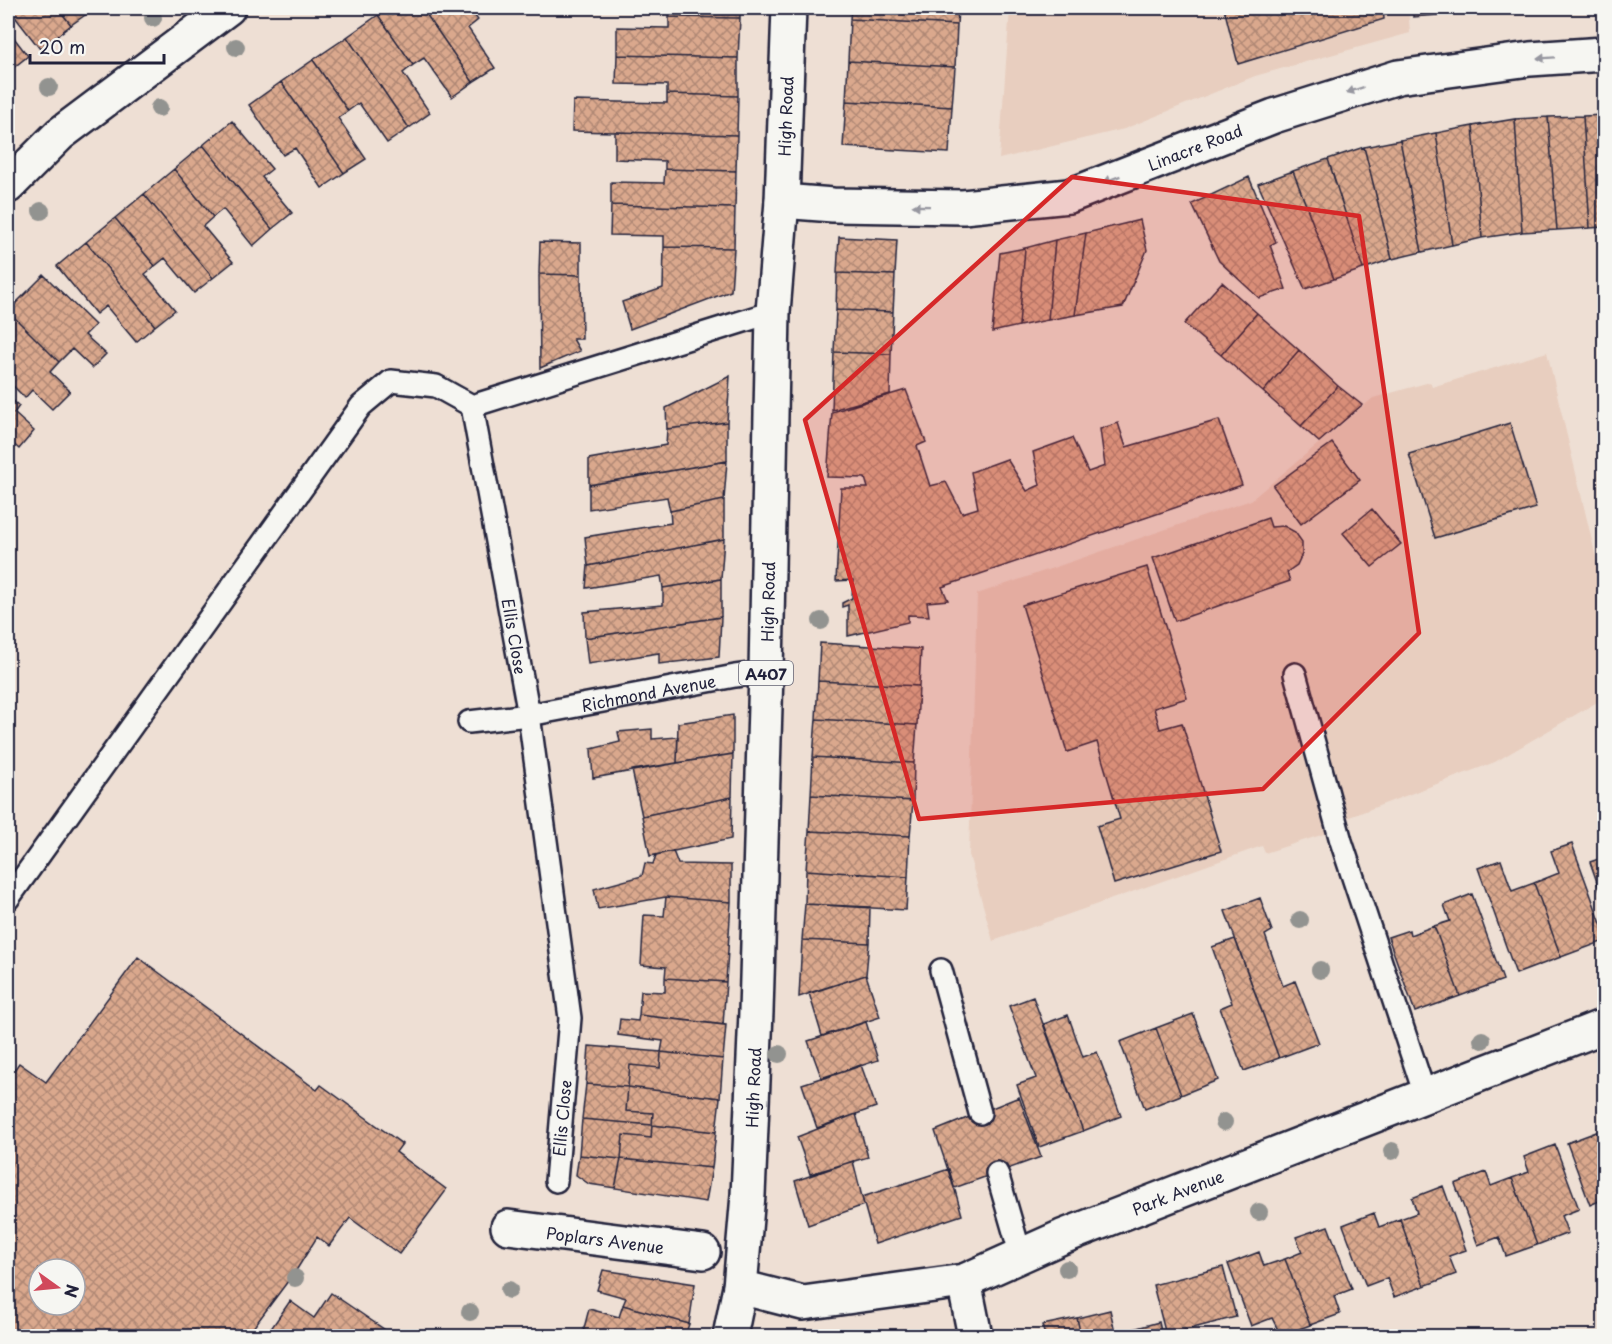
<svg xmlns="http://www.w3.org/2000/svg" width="1612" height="1344" font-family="'Playpen Sans',sans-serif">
	<defs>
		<pattern id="building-cross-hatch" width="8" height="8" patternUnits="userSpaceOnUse" patternTransform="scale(1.5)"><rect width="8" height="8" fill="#daa88d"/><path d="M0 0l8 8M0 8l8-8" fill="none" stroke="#b08874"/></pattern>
	</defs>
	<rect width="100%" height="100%" fill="#eedfd4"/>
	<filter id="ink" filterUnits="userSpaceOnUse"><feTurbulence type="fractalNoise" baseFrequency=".0167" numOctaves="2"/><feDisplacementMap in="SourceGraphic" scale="12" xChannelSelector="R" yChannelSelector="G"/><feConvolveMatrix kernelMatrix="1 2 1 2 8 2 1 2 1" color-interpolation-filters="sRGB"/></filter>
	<g filter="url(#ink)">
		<path fill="#e8cebf" d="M1010,8h398l2,25 -155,43 -131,53 -125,30z
			M1547,352l57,239v107l-109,64 -151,57 2,8 -81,26 -3,-7 -269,95 -24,-86 8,-261 274,-94 122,-102 57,-16 2,5z"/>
		<path fill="url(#building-cross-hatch)" stroke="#22223b" stroke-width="1.5" fill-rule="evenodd" d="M8,8h50l13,17 -31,24z
			M58,8h37l-24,17z
			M389,8h33l51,74 -21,15 -28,-39 -11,7 -35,-50z
			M422,8h47l9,12 -10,8 27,40 -22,14z
			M651,8h89v10l-71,-1v-9z
			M851,8h107l-1,17 -107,-6z
			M1224,8h159l1,11 -146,45z
			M1413,8h37v6l-37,3z
			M1450,8h37v4l-37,2z
			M1487,8h37v1l-37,3z
			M378,15l35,50 -10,8 27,40 -21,15 -62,-91z
			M669,17l71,1 -2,40 -121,-3v-28l52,1z
			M850,19l107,6 -2,42 -107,-6z
			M8,30l20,26 -20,16z
			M347,37l62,91 -22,15 -28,-40 -11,8 -35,-51z
			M617,55l121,3v38l-71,-2v-9l-51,-1z
			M313,60l35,51 -10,7 28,41 -22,14 -63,-91z
			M848,61l107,6 -3,40 -106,-6z
			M281,82l63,91 -22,15 -27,-40 -12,7 -34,-50z
			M667,94l71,2 -1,39 -165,-4 1,-30 94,2z
			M846,101l106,6 -3,46 -106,-6z
			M1604,115v112l-14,1 -7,-112z
			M1583,116l7,112 -33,2 -9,-113z
			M1548,117l9,113 -35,2 -7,-113z
			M1515,119l7,113 -40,6 -9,-112z
			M232,121l40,48 -10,8 30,36 -20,16 -69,-84z
			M1473,126l9,112 -30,7 -16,-112z
			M615,132l122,3 -1,36 -71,-2v-8l-50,-2z
			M1436,133l16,112 -30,7 -22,-112z
			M1400,140l22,112 -30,7 -28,-112z
			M203,145l69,84 -19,17 -30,-37 -10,8 -39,-48z
			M1364,147l28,112 -29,10 -35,-110z
			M1328,159l35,110 -29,10 -41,-108z
			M174,169l39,48 -10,9 30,36 -20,16 -69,-84z
			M665,169l71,2 -1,37 -124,-3v-23l53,1z
			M1293,171l41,108 -29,10 -47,-105z
			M1249,177l27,65 -6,3 16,44 -27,9 -40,-37 -27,-57z
			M144,194l69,84 -19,15 -29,-35 -10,8 -40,-48z
			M611,205l124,3 -1,40 -70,-1v-11l-54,-1z
			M115,218l40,48 -10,8 30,36 -20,16 -69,-84z
			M1140,220l7,30 -24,57 -48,8 11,-82z
			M1086,233l-11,82 -27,5 7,-80z
			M839,237l58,3 -2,35 -58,-2z
			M1055,240l-7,80 -29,6 6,-78z
			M86,242l69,84 -19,16 -30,-36 -10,8 -39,-48z
			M540,242l41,1v32l-42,-1z
			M664,247l70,1 -3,43 -101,38 -8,-27 41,-14z
			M1025,248l-6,78 -27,6 8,-79z
			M837,273l58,2 -2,37 -57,-2z
			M539,274l42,1 1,64h-9l7,12 -40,17z
			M44,275l51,50 -10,10 21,19 -14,14 -20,-19 -13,13 -51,-51z
			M1222,282l35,31 -36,42 -37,-31z
			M836,310l57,2 -2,42 -57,-2z
			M8,311l51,51 -9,10 20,19 -18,18 -20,-19 -7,8 -17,-17z
			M1257,313l42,37 -36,42 -42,-37z
			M1299,350l39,36 -37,40 -38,-34z
			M834,352l57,2 -1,40 -58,16z
			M730,376l-3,46 -60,7 -1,-21z
			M1338,386l24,19 -43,37 -18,-16z
			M906,390l20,52 -9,4 13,40 16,-4 16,31 16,-5 -7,-36 36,-13 20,32 13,-6 -7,-33 39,-14 16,34 17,-6 -5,-37 18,-6 8,24 93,-27 23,65 -300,102 6,13 -21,2 2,14 -21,-1v7l-60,14v-31l-6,2v-4l10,-5 1,-18 -17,1 5,-93h27l-3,-10 -38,-1 5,-65z
			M8,396l11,10 -5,7 20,18 -15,18 -11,-10z
			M727,422v39l-138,24v-26l77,-14 1,-16z
			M1510,423l26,85 -101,30 -26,-84z
			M1332,443l28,37 -59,44 -28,-38z
			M727,461l-3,39 -54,11 -3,-14 -78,12v-24z
			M724,500v39l-136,27 -3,-29 86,-14 -1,-12z
			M1372,509l29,35 -29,23 -29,-34z
			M1268,518l3,9 13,-1 11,6 7,10v12l-5,11 -10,7 3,9 -115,40 -22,-63z
			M724,539l-3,40 -58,9 -2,-12 -75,12 2,-22z
			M1147,567l40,131 -33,10 6,21 22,-6 39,128 -107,33 -17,-58 23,-7 -23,-77 -30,10 -45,-147z
			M721,579v38l-136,21 -1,-26 79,-7v-17z
			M721,617l-2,40 -60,7v-11l-71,11 -3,-26z
			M820,643l101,6 -2,37 -101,-5z
			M818,681l101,5 -2,39 -101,-6z
			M733,715v39l-56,9 1,-40z
			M816,719l101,6 -3,38 -101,-6z
			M652,729v10l26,-2 -1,26 -84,15 -2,-29 29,-7 -2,-10z
			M733,754l-1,43 -90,19 -10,-46z
			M813,757l101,6 -1,38 -102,-6z
			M811,795l102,6 -3,35 -101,-5z
			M732,797l-1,42 -81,17 -8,-40z
			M809,831l101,5 -2,41 -102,-7z
			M1572,844l32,88v9l-43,16 -27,-74 25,-10 -8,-22z
			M673,851l5,13 53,1v37l-65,-5 -68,12 -4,-20 48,-13 3,-13 8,1 3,-9z
			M1604,857v45l-14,-40z
			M1501,860l11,31 22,-8 27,74 -45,17 -38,-106z
			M806,870l102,7 -2,33 -101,-6z
			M1472,894l31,86 -43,16 -26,-70 16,-5 -6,-16z
			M666,897l65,5 -5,80 -61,-4 1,-11 -25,-2 3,-50 20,1z
			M1260,898l12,33 -7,4 18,51 12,-5 24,62 -40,15 -54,-147z
			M805,904l65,3 -1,36 -67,-3z
			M1434,926l26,70 -45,16 -27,-75 21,-7 1,5z
			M1235,939l44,119 -35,13 -24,-63 12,-5 -20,-56z
			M802,940l67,3 -3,32 -67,22z
			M138,957l179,133 4,-5 81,59 -6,8 50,37 -1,3 -46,62 -49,-36 -21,28 -12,-9 -20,32 -50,67h-239v-257l11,-16 27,19zM39,1269h36v36h-36z
			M866,975l14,42 -58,19 -13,-43z
			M665,978l61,4 -3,43 -84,-10 2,-24 24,1z
			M1033,997l50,134 -44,16 -22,-62 19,-7 -27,-72z
			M1193,1014l25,66 -37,15 -25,-67z
			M639,1015l87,10 -3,34 -62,-7 2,-11 -45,-6 2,-16 18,2z
			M1068,1015l15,42 14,-5 24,64 -38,15 -39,-107z
			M866,1022l12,38 -56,19 -14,-38z
			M1156,1028l25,67 -36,14 -25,-67z
			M589,1046l72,6 -1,16 -30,-3 -2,22 -42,-3z
			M661,1052l62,7 -3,39 -92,-11 2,-22 30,3z
			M861,1065l15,42 -59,21 -15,-44z
			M586,1084l42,3 -2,24 27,2 -1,12 -70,-6z
			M628,1087l92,11 -4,34 -64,-7 1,-12 -27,-2z
			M1019,1097l22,60 -87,31 -19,-57z
			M856,1114l12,43 -58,17 -13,-37z
			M582,1119l70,6 -1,13 -28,-3 -2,24 -42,-4z
			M652,1125l64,7 -4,36 -91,-9 2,-24 28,3z
			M1599,1131l5,14v54l-14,6 -23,-62z
			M1555,1145l24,64 -18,7 7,17 -31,12 -25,-67 17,-6 -5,-15z
			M579,1155l42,4 -6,29 -26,-4 -13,-9z
			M621,1159l91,9 -6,34 -91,-14z
			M853,1161l11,44 -56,20 -13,-44z
			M949,1169l13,46 -87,29 -13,-47z
			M1486,1172l5,14 21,-8 25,67 -31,11 -7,-19 -21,8 -23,-61z
			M1443,1186l23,64 -17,6 7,18 -32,12 -24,-67 17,-6 -5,-15z
			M1374,1213l5,14 21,-8 24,67 -30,11 -7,-19 -21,8 -23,-61z
			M1328,1226l24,63 -18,7 6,18 -30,11 -25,-66 17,-7 -6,-15z
			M1259,1252l5,14 21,-7 25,66 -29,11 -9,-18 -21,8 -23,-62z
			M1223,1267l13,50 -70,18 -13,-50z
			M603,1270l92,14 -6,40 -66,-19 3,-7 -29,-8z
			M331,1293l63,43h-128l24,-35 24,17z
			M623,1305l66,19 -4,12h-85l-17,-4 6,-23 30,8z
			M1110,1310l6,26h-35l-4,-18z
			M1077,1318l4,18h-36l-3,-11z
			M1159,1322l3,14h-46l-1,-2z
			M583,1332l17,4h-18z"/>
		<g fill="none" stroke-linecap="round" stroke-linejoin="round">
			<defs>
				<g id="lane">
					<path d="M1295,674l46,167 84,254"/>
					<path id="s1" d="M469,722l60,-7 206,-39 31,-4"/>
					<path d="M8,899l353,-493 30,-25 45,5 36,20"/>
					<path d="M941,970l39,143"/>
					<path d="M997,1173l24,83"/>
					<path id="s2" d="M556,1181l14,-163 -41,-303 -57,-309 301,-94"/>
				</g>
				<g id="street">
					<path id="s3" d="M782,201l51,4 130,2 106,-11 205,-80 124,-39 132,-18 74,-5"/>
					<path id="s4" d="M508,1227l195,25"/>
					<path d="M964,1281l11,55"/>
				</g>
				<g id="secondary">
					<path d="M8,186l52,-52 168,-126"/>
					<path id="s5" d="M740,1287l63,16 161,-22 98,-44 542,-211"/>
				</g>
				<g id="primary">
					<path id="s6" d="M730,1336l10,-49 8,-92 8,-183 10,-340 7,-360 9,-111 7,-193"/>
				</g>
			</defs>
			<use href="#lane" stroke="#22223b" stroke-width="26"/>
			<use href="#street" stroke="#22223b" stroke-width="38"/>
			<use href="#secondary" stroke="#22223b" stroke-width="38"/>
			<use href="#primary" stroke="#22223b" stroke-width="38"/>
			<use href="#lane" stroke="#f6f6f2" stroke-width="21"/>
			<use href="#street" stroke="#f6f6f2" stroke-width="33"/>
			<use href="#secondary" stroke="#f6f6f2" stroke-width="33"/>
			<use href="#primary" stroke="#f6f6f2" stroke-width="33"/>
		</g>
		<g fill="#929390">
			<circle cx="153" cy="18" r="9"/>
			<circle cx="236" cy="47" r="9"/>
			<circle cx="49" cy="87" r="9"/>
			<circle cx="159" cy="108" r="9"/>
			<circle cx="41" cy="211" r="9"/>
			<circle cx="821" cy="621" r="9"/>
			<circle cx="1300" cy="920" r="9"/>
			<circle cx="1320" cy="970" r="9"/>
			<circle cx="1482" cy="1040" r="9"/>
			<circle cx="779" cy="1054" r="9"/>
			<circle cx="1224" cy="1122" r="9"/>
			<circle cx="1392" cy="1151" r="9"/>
			<circle cx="1259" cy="1212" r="9"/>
			<circle cx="1067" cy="1269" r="9"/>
			<circle cx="295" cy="1278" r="9"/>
			<circle cx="509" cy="1290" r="9"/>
			<circle cx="470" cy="1312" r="9"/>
		</g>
		<defs><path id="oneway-solid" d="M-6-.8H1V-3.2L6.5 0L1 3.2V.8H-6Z" transform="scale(1.5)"/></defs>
		<g fill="#9797a0">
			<use href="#oneway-solid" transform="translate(1546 58) rotate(176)"/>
			<use href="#oneway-solid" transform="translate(1355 90) rotate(162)"/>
			<use href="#oneway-solid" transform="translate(1112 179) rotate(159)"/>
			<use href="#oneway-solid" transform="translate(921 206) rotate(-179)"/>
		</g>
	</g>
	<path fill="#d62828" fill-opacity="0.2" stroke="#d62828" stroke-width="4.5" stroke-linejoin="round" d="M1072,177l287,39 60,417 -156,156 -344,30 -114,-399z"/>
	<g text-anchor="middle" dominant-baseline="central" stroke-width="4.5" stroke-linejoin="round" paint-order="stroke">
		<rect fill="#f6f6f2" stroke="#626272" stroke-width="1.5" x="739" y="661" width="54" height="24" rx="4.5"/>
		<g font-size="15" font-weight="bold" fill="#22223b">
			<text x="766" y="673">A407</text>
		</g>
		<g font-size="16" fill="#22223b" stroke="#f6f6f2">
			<text stroke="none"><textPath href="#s6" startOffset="1222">High Road</textPath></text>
			<text stroke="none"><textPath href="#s3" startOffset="423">Linacre Road</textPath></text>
			<text stroke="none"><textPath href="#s6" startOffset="736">High Road</textPath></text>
			<text transform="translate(515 636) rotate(80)">Ellis Close</text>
			<text stroke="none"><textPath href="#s1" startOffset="182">Richmond Avenue</textPath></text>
			<text stroke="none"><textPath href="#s6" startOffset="250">High Road</textPath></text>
			<text stroke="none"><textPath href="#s2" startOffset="63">Ellis Close</textPath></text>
			<text stroke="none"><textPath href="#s5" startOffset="459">Park Avenue</textPath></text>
			<text stroke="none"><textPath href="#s4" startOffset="98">Poplars Avenue</textPath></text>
		</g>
	</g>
	<rect width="1612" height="1344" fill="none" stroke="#f6f6f2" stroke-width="30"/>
	<rect x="15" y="15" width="1582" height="1314" fill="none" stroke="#22223b" stroke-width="2" filter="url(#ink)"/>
	<g transform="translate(57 1287) rotate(105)"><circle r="28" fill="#f6f6f2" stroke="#a1a1a9" stroke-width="1.5"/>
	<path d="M0-4.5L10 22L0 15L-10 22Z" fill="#d1495b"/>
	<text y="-9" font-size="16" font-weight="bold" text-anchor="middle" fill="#22223b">N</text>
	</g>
	<path d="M30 54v9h134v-9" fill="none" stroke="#22223b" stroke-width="3"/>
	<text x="39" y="54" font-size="18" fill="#22223b" stroke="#f6f6f2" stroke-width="4.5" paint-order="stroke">20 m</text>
</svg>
